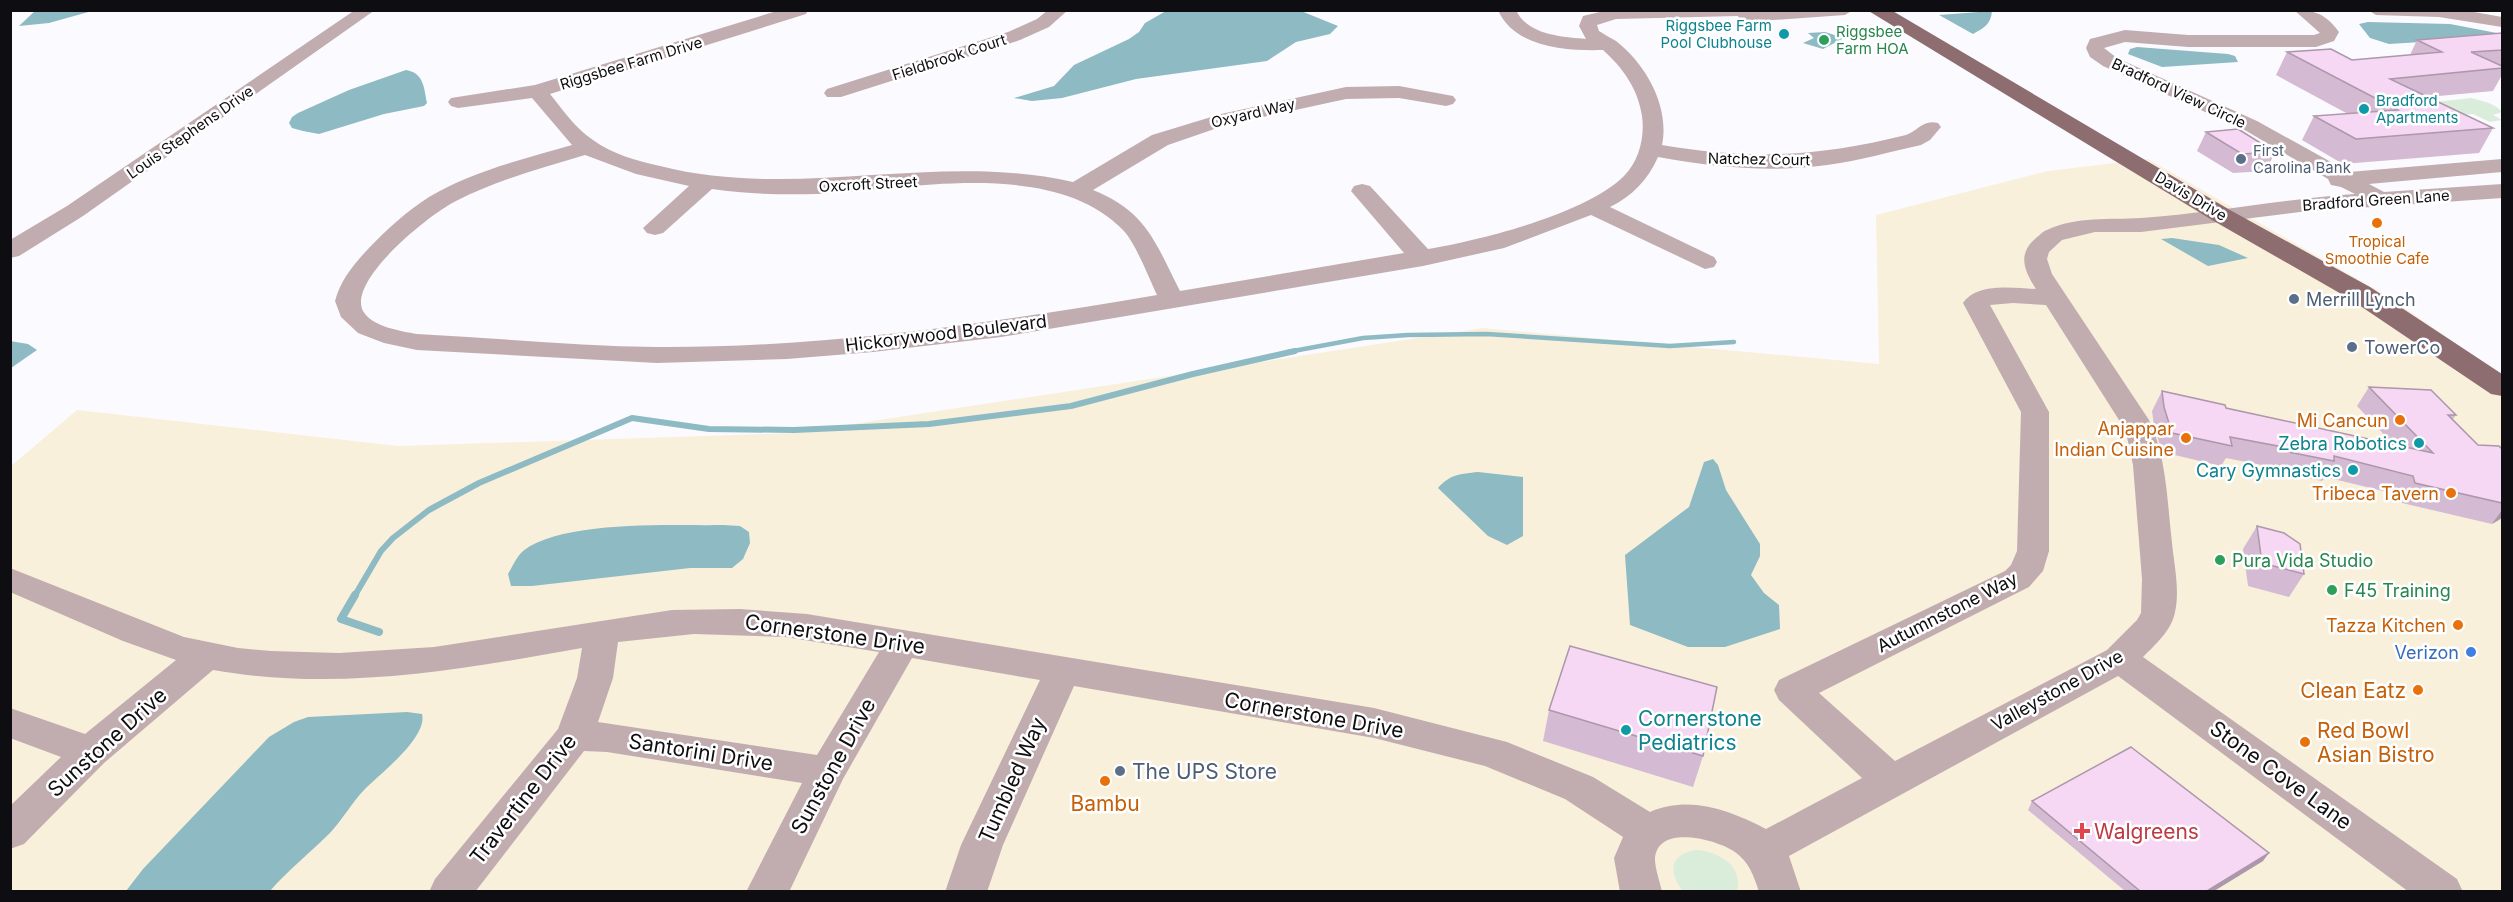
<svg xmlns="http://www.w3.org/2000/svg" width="2513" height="902" font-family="Inter,sans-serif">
	<rect width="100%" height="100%" fill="#fbfaff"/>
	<path fill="#f9f0db" d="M2148,159l239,137 115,79v516h-2491l-1,-424 67,-57 321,36 396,-13 689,-105 396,36 -3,-149 172,-44z"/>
	<path fill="#d9edda" d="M2471,98c11,3 24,5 31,14l-9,3 9,5 -12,2 -17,-8 -22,2 -43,-11z
		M1694,850c22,0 50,15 43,41l-55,-1c-13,-18 -13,-34 12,-40z"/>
	<path fill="#8dbac3" d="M36,10h56v1l-43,12 -30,3z
		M1166,11h135l37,15 -8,8 -34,8 -29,19 -131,18 -74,19 -30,3 -18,-3 40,-12 20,-21 55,-26 10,-7 6,-9z
		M1992,11c-1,13 -8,17 -19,23l-34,-19z
		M2368,22l82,2 52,10v3l-113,7 -19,-6 -11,-14z
		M1825,32l19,6 -21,11 -20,-6 11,-5 -6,-5z
		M2137,47l91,7 7,2 3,6 -76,5 -34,-13 2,-5z
		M406,70c18,3 18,18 21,33l-3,3 -40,8 -65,20 -16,-3 -11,-3 -3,-5 3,-6 6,-4 51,-23z
		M2172,238l47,7 29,13 -40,8 -47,-27z
		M10,341l18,3 9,6 -26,18z
		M1713,459l5,6 8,25 34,54v12l-9,19 13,18 15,12 1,24 -55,18h-37l-58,-22 -5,-70 64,-48 15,-45z
		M1478,472l45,5v59l-16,9 -19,-9 -50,-48c12,-14 23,-14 40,-16z
		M723,525l17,1 9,6 1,11 -7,16 -11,9h-42l-158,18h-21l-3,-12c4,-7 9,-18 15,-23 40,-31 149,-25 200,-26z
		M407,712l15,2c6,23 -42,60 -57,75 -13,13 -22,30 -35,44 -20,20 -42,37 -60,58h-144l17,-22 126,-132 25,-15 14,-5z"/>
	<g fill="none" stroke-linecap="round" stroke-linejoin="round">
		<path stroke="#8dbac3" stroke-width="4.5" d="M1288,352l75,-14 45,-3 79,-1 183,12 64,-4"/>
		<path stroke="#8dbac3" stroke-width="6" d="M354,597l27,-46 12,-13 36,-28 50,-27 153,-65 77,11 85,1 135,-6 142,-18 122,-32 102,-23"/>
		<path stroke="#8dbac3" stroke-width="8" d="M355,595l-14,24 38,13"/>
		<path fill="#c1adaf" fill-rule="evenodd" d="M355,10h20l-292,206 -64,40 -9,2v-18l57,-34z
			M780,10h28l-2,4 -256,80c13,16 25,34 43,46 19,14 44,21 67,26 137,35 277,-15 413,16l79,-47 69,-21 125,-27 53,-1 54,10 3,4 -3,4 -7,2 -47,-8 -53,1 -120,26 -58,20 -75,45c54,22 62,52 87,101l224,-38 -53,-62 3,-5 8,-2 8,2 58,63c53,-9 158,-35 196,-73 15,-15 21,-39 18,-60 -4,-27 -19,-48 -39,-66 -35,1 -89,-2 -105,-40h18c11,25 46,27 70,29l-7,-13 4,-10 25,-6h245l-8,5 -99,7 -6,-1 -2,-5 -122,3 -19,6 2,6c6,4 12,7 17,10 30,23 54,66 46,104 89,15 156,12 244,-10 13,-5 17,-16 32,-12l3,4 -11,13 -9,5c-32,7 -63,16 -94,20 -57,8 -113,2 -169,-8 -10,23 -26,39 -48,50l104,50 3,5 -3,5 -9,2 -114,-54 -87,33 -81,18 -422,71 -128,15 -86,7 -130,4 -240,-13 -33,-7 -26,-10 -17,-16 -6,-16c6,-22 19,-37 34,-53 18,-19 38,-37 60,-51 43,-26 95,-38 143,-52l-40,-47 -74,10 -7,-2 -3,-4 3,-4 84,-13zM585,155l51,19 53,12 -46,42 4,5 8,2 8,-2 49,-44c35,5 70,6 105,5 90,-4 236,-37 306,36 12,12 26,48 34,65 -166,28 -332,53 -500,52 -80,-1 -160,-9 -240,-13 -16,-3 -45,-7 -54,-23 -16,-31 68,-98 93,-110 41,-21 86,-33 129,-46z
			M1048,10h20l-19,17 -29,13 -179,57h-14l-3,-4 3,-4 181,-57 29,-13z
			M2294,10c21,0 32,4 45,22l-5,9 -18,6h-128l-63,-5 -21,6 13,10 140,63 92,51 153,-13v13l-133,12 15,8 118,-8v14l-202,14 -159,20h-46l-33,8 -13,12 -2,7 5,15 97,146c18,38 18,81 23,123 2,21 8,47 3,69 -3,18 -20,33 -32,45l314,222 6,13h-54l-291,-216 -329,180 12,36h-42c-5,-16 -10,-30 -24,-40 -17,-12 -78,-29 -80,7 0,10 5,23 7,33h-42l-6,-34 9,-21 -58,-38 -80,-33 -111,-28 -300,-52 -71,159 -16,47h-42l16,-47 79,-165 -128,-22 -69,121 -54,113h-43l56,-109 -195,-31 -23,-1 -109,141h-46l6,-13 123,-150 19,-51 5,-30c-123,22 -244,44 -369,22l-109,93 -80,81 -14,5v-43l51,-49 -51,-19v-30l75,26 91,-74 -53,-19 -113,-49v-24l174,69 54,11 33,3 68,2 95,-6 238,-37 68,-1 67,5 567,94 133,34 86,35 57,35c40,-17 79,-2 116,17l96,-51 -83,-78 -5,-10 5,-10 226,-109 6,-6 6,-14 4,-139 -58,-109c14,-21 51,-15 73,-14 -12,-19 -19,-35 0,-51 4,-3 7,-7 11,-8 30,-14 62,-10 94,-12 72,-5 142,-19 214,-24l-14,-7 -10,-2 -3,-6 -85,-50 -140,-63 -13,-9 -4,-9 4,-9 35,-9 63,5h126l6,-2zM2013,303l33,2 73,115 8,17 6,28 9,114 -1,34 -4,7 -30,30 -212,111 -76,-68 210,-106 14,-16 6,-20v-139l-59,-107zM694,634l91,3 94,15 -62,103 -219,-33 15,-44 5,-36z
			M2368,10h95l39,7v10l-63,-10 -63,-2z"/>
		<path fill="#8e6d71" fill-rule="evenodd" d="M1867,10h24l339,200 140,77 132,87v22l-11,-2 -141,-95 -138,-79z"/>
	</g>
	<path fill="#d4bad2" d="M2502,33v42l-9,16 -65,6 65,31 -14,25 -136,11 -41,-24 12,-24 34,-2 -72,-39 11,-23 65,8 58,-5 7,-15z
		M2206,132l69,20 -9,19 -33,2 -36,-22z
		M2369,387l87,28 -3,4 25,26 24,4v69l-10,6 -90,-21 -2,-8 -75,-18 -3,4 -49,-10 -1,-4 -46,-9 -5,8 -59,-14 -8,-26 -2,-15 10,-20 64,17 167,36 -36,-38z
		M2257,526l47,48 -15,23 -41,-11 -5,-37z
		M1549,710l154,46 -10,31 -150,-46z
		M2032,801l231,60 -49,30h-89l-97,-81z"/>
	<path fill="#ac97ab" d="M2502,510v8l-10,6z
		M2269,853l-6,8 -49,30h-7z"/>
	<path fill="#f6d8f4" stroke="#ac97ab" stroke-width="1.5" d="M2502,33v17l-31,2 31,14v2l-112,11 103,49 -137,11 -42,-23 84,-6 -111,-58 44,-3 21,11 90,-8 -25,-12z
		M2238,129l37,23 -33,2 -36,-22z
		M2369,387l62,3 25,25h-8l30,30 21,1 3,3v54l-87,-20 -2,-7 -79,-20v5l-50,-10 -1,-4 -53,-10 2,9 -60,-13 -8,-26 -2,-16 63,14 1,3 207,45z
		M2257,526l27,7 16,11 4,30 -42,-11z
		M1570,646l147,41 -14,69 -154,-46z
		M2131,747l138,106 -62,38h-67l-108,-90z"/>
	<g fill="#0f9aa8" stroke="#fff" stroke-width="2">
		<circle cx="1784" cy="34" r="6"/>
		<circle cx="2364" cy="109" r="6"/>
		<circle cx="2419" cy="443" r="6"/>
		<circle cx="2353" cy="470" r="6"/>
		<circle cx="1626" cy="730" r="6"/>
	</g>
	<g fill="#2e9e5b" stroke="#fff" stroke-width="2">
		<circle cx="1824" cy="40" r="6"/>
		<circle cx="2220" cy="560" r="6"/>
		<circle cx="2332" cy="590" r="6"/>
	</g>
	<g fill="#5c6f8a" stroke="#fff" stroke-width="2">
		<circle cx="2241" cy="159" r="6"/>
		<circle cx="2294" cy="299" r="6"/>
		<circle cx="2352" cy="347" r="6"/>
		<circle cx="1120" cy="771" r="6"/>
	</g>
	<g fill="#e8710a" stroke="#fff" stroke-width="2">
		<circle cx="2377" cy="223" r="6"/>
		<circle cx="2400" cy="420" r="6"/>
		<circle cx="2186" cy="438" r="6"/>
		<circle cx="2451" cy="493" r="6"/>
		<circle cx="2458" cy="625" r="6"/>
		<circle cx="2418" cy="690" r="6"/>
		<circle cx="2305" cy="742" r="6"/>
		<circle cx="1105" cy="781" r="6"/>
	</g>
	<circle fill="#3f7fe0" stroke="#fff" stroke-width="2" cx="2471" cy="652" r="6"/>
	<path fill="#e0444e" stroke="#fff" stroke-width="2" d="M2079 822h6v6h6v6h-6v6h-6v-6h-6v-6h6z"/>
	<g text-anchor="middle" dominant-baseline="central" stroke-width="5" stroke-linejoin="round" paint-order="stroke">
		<g font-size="15" fill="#0d838f" stroke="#fff" text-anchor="end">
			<text x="1772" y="25">Riggsbee Farm<tspan x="1772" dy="17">Pool Clubhouse</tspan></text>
			<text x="2376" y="100" text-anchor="start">Bradford<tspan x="2376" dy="17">Apartments</tspan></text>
		</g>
		<g font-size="15" fill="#27864d" stroke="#fff" text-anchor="start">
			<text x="1836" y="31">Riggsbee<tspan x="1836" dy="17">Farm HOA</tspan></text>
		</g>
		<g font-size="15" fill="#0e0d11" stroke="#fff">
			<text transform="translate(949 57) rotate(-18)">Fieldbrook Court</text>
			<text transform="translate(631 63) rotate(-17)">Riggsbee Farm Drive</text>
			<text transform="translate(2179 93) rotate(25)">Bradford View Circle</text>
			<text transform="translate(1253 113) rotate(-13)">Oxyard Way</text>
			<text transform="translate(190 132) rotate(-35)">Louis Stephens Drive</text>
			<text transform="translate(1759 159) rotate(1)">Natchez Court</text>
			<text transform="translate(868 184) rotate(-3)">Oxcroft Street</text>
			<text transform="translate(2191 196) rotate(31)">Davis Drive</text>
			<text transform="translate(2376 200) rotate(-4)">Bradford Green Lane</text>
		</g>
		<g font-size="15" fill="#4e5e75" stroke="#fff" text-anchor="start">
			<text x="2253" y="150">First<tspan x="2253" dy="17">Carolina Bank</tspan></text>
		</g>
		<g font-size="15" fill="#c56008" stroke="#fff">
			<text x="2377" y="241">Tropical<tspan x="2377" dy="17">Smoothie Cafe</tspan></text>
		</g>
		<g font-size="18" fill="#4e5e75" stroke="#fff" text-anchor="start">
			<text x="2306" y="299">Merrill Lynch</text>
			<text x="2364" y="347">TowerCo</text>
		</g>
		<g font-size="18" fill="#0e0d11" stroke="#fff">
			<text transform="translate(946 333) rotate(-7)">Hickorywood Boulevard</text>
			<text transform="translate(1947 612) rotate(-27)">Autumnstone Way</text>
			<text transform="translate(2057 690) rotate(-29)">Valleystone Drive</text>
		</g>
		<g font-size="18" fill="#c56008" stroke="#fff" text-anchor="end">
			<text x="2388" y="420">Mi Cancun</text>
			<text x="2174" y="428">Anjappar<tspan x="2174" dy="21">Indian Cuisine</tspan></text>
			<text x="2439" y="493">Tribeca Tavern</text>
			<text x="2446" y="625">Tazza Kitchen</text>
		</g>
		<g font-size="18" fill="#0d838f" stroke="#fff" text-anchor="end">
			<text x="2407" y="443">Zebra Robotics</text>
			<text x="2341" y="470">Cary Gymnastics</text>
		</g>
		<g font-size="18" fill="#27864d" stroke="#fff" text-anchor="start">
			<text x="2232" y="560">Pura Vida Studio</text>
			<text x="2344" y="590">F45 Training</text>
		</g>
		<g font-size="18" fill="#366cbe" stroke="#fff" text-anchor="end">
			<text x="2459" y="652">Verizon</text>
		</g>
		<g font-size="21" fill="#0e0d11" stroke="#fff">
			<text transform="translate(835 634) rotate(8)">Cornerstone Drive</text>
			<text transform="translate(1314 715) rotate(10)">Cornerstone Drive</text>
			<text transform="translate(107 742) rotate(-42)">Sunstone Drive</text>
			<text transform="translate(701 752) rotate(9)">Santorini Drive</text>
			<text transform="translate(833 766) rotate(-61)">Sunstone Drive</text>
			<text transform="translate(2281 775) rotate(36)">Stone Cove Lane</text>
			<text transform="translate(1012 780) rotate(-66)">Tumbled Way</text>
			<text transform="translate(523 799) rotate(-52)">Travertine Drive</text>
		</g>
		<g font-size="21" fill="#c56008" stroke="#fff" text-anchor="end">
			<text x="2406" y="690">Clean Eatz</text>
			<text x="2317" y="730" text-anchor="start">Red Bowl<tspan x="2317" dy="24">Asian Bistro</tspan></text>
			<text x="1105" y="803" text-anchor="middle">Bambu</text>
		</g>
		<g font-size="21" fill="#0d838f" stroke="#fff" text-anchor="start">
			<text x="1638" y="718">Cornerstone<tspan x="1638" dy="24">Pediatrics</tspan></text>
		</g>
		<g font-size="21" fill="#4e5e75" stroke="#fff" text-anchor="start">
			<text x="1132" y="771">The UPS Store</text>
		</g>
		<g font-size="21" fill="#be3a42" stroke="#fff" text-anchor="start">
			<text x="2094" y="831">Walgreens</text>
		</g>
	</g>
	<rect width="2513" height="902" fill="none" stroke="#0e0d11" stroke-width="24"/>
</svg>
